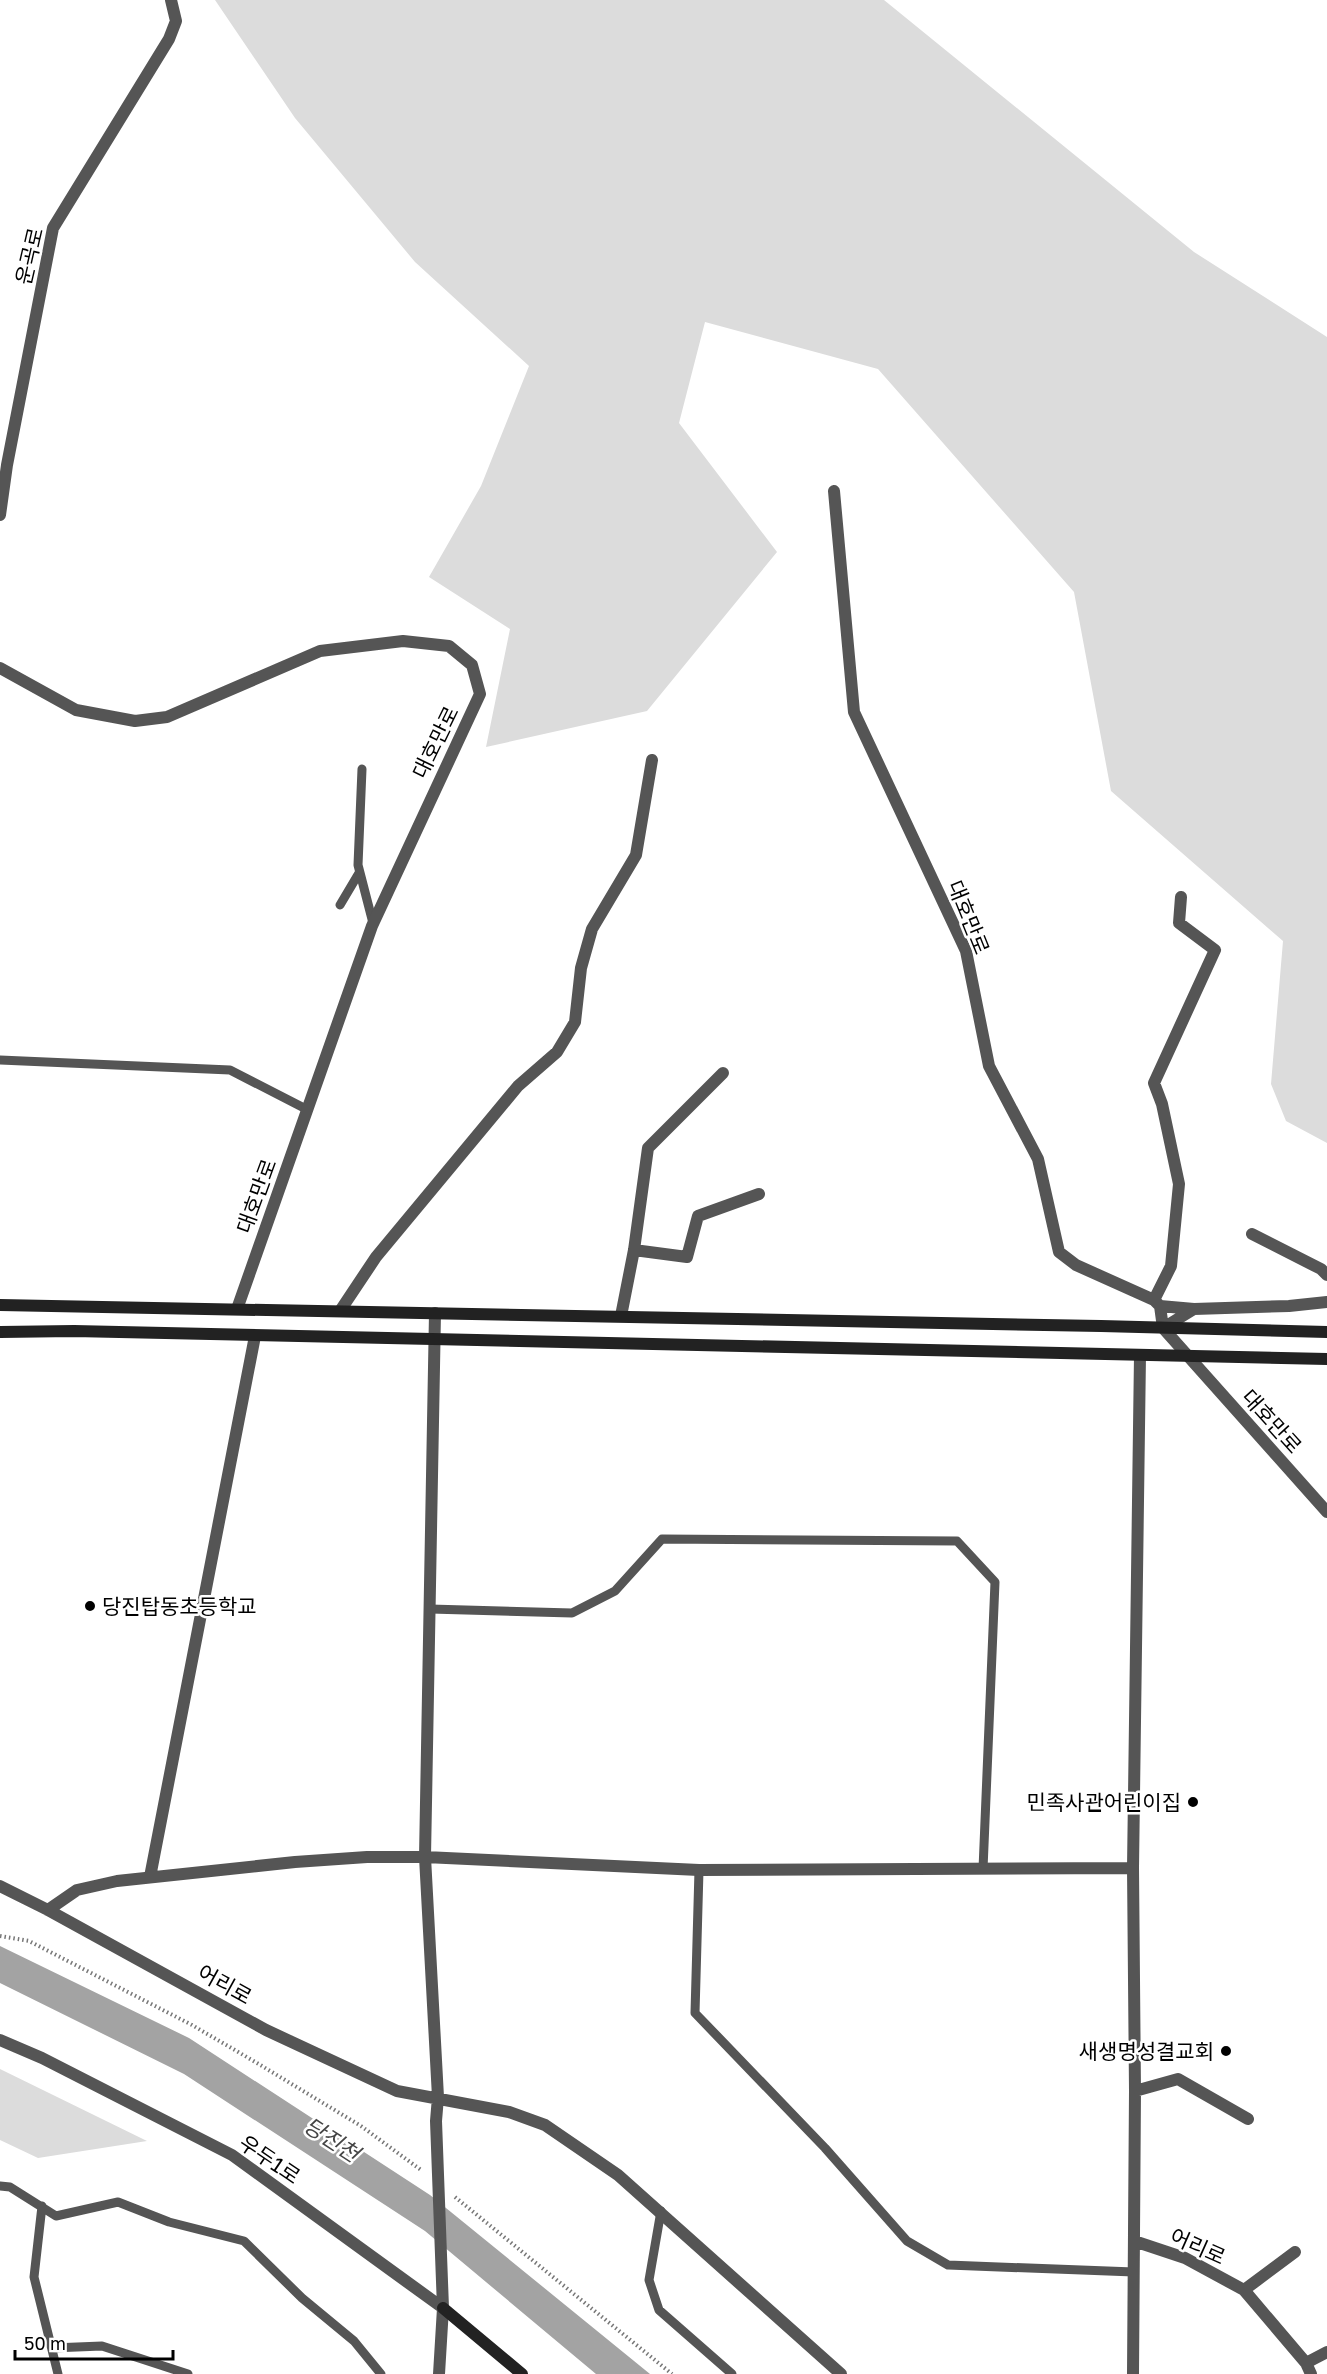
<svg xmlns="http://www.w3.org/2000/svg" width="1327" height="2374" font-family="'Golos Text','Noto Sans KR',sans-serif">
	<rect width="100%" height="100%" fill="#fff"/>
	<path fill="#dcdcdc" d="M215,0h669l310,252 133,85v806l-41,-22 -15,-37 12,-143 -172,-150 -37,-199 -196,-223 -173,-47 -26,101 98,129 -130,159 -161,36 24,-118 -81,-52 52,-91 48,-120 -114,-104 -120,-144z
		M0,2069l147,72 -109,17 -38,-18z"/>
	<path fill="#a3a3a3" d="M0,1946l189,92 241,157 220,179h-54l-171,-143 -241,-157 -184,-91z"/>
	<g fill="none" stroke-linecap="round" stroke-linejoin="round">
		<path stroke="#777" stroke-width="4" stroke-dasharray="1.5 3" stroke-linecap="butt" d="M0,1936l29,5 163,84 65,38 104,63 60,44
			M455,2197l217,177"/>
		<path stroke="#555" stroke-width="9" d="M362,769l-4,96 15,58
			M340,905l19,-32
			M0,1060l230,10 78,40
			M430,1609l142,4 43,-22 47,-52 295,2 38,41 -12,287
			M699,1870l-4,143 130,135 82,93 41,24 186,7
			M0,2186l10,1 46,29 62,-14 51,20 75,19 58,57 52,43 27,33
			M42,2206l-8,71 24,97
			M661,2211l-12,69 10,30 73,64
			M52,2348l50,-2 86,28"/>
		<path stroke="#555" stroke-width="12" d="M834,491l20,221 112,239 23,115 49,93 21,93 17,13 78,35 6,6 3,22 164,184
			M0,515l7,-50 46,-237 116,-189 7,-18 -5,-21
			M0,668l76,42 59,11 32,-4 153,-66 83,-10 46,5 23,19 8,29 -108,232 -135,383
			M1252,1234l69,35 6,6
			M634,1250l53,7 11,-41 61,-22
			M1154,1300l17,-34 8,-82 -17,-80 -8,-21 61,-133 -36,-27 2,-26
			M1160,1306l34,3
			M340,1311l36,-54 142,-171 39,-34 18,-30 6,-54 11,-39 44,-74 16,-95
			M435,1313l-10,544 13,240 -2,24 7,187 -4,66
			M621,1316l13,-66 14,-102 75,-75
			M1163,1328l31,-19 95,-3 38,-4
			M150,1877l105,-541
			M0,1886l48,24 218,120 131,61 112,21 36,13 73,50 223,199
			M48,1910l29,-20 40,-9 178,-19 72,-5h58l274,13 434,-2
			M0,2040l42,18 190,97 211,153
			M1135,2091l43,-12 70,40
			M1134,2241l51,17 59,32 62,73 5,11
			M1244,2290l51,-38
			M1306,2363l21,-11
			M1133,2374l2,-283 -2,-223 7,-513"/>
		<path stroke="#222" stroke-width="12" d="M0,1305l1101,21 226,6
			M0,1332l74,-1 1253,28
			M443,2308l79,66"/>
	</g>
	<g fill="#000" stroke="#fff" stroke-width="2">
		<circle cx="90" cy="1606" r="6"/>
		<circle cx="1193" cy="1802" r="6"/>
		<circle cx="1226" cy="2051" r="6"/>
	</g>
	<g text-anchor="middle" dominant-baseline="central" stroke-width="5" stroke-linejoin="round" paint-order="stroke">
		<g font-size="21" fill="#000" stroke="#fff">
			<text transform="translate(29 256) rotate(-77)">운곡로</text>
			<text transform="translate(435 742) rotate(-64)">대호만로</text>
			<text transform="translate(969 917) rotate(68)">대호만로</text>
			<text transform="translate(256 1196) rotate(-70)">대호만로</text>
			<text transform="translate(1272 1421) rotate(48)">대호만로</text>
			<text transform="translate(225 1984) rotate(29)">어리로</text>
			<text transform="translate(270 2159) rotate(34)">우두1로</text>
			<text transform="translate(1198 2246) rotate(24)">어리로</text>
		</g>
		<g font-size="21" fill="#000" stroke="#fff" text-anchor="end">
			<text x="102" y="1606" text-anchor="start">당진탑동초등학교</text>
			<text x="1181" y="1802">민족사관어린이집</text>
			<text x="1214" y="2051">새생명성결교회</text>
		</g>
		<g font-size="22" font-style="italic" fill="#444" stroke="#fff">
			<text transform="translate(332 2139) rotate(33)">당진천</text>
		</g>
	</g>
	<path d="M15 2350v9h158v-9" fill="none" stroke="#000000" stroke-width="3"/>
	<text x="24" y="2350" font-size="18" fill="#000000" stroke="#ffffff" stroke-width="4.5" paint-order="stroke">50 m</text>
</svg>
